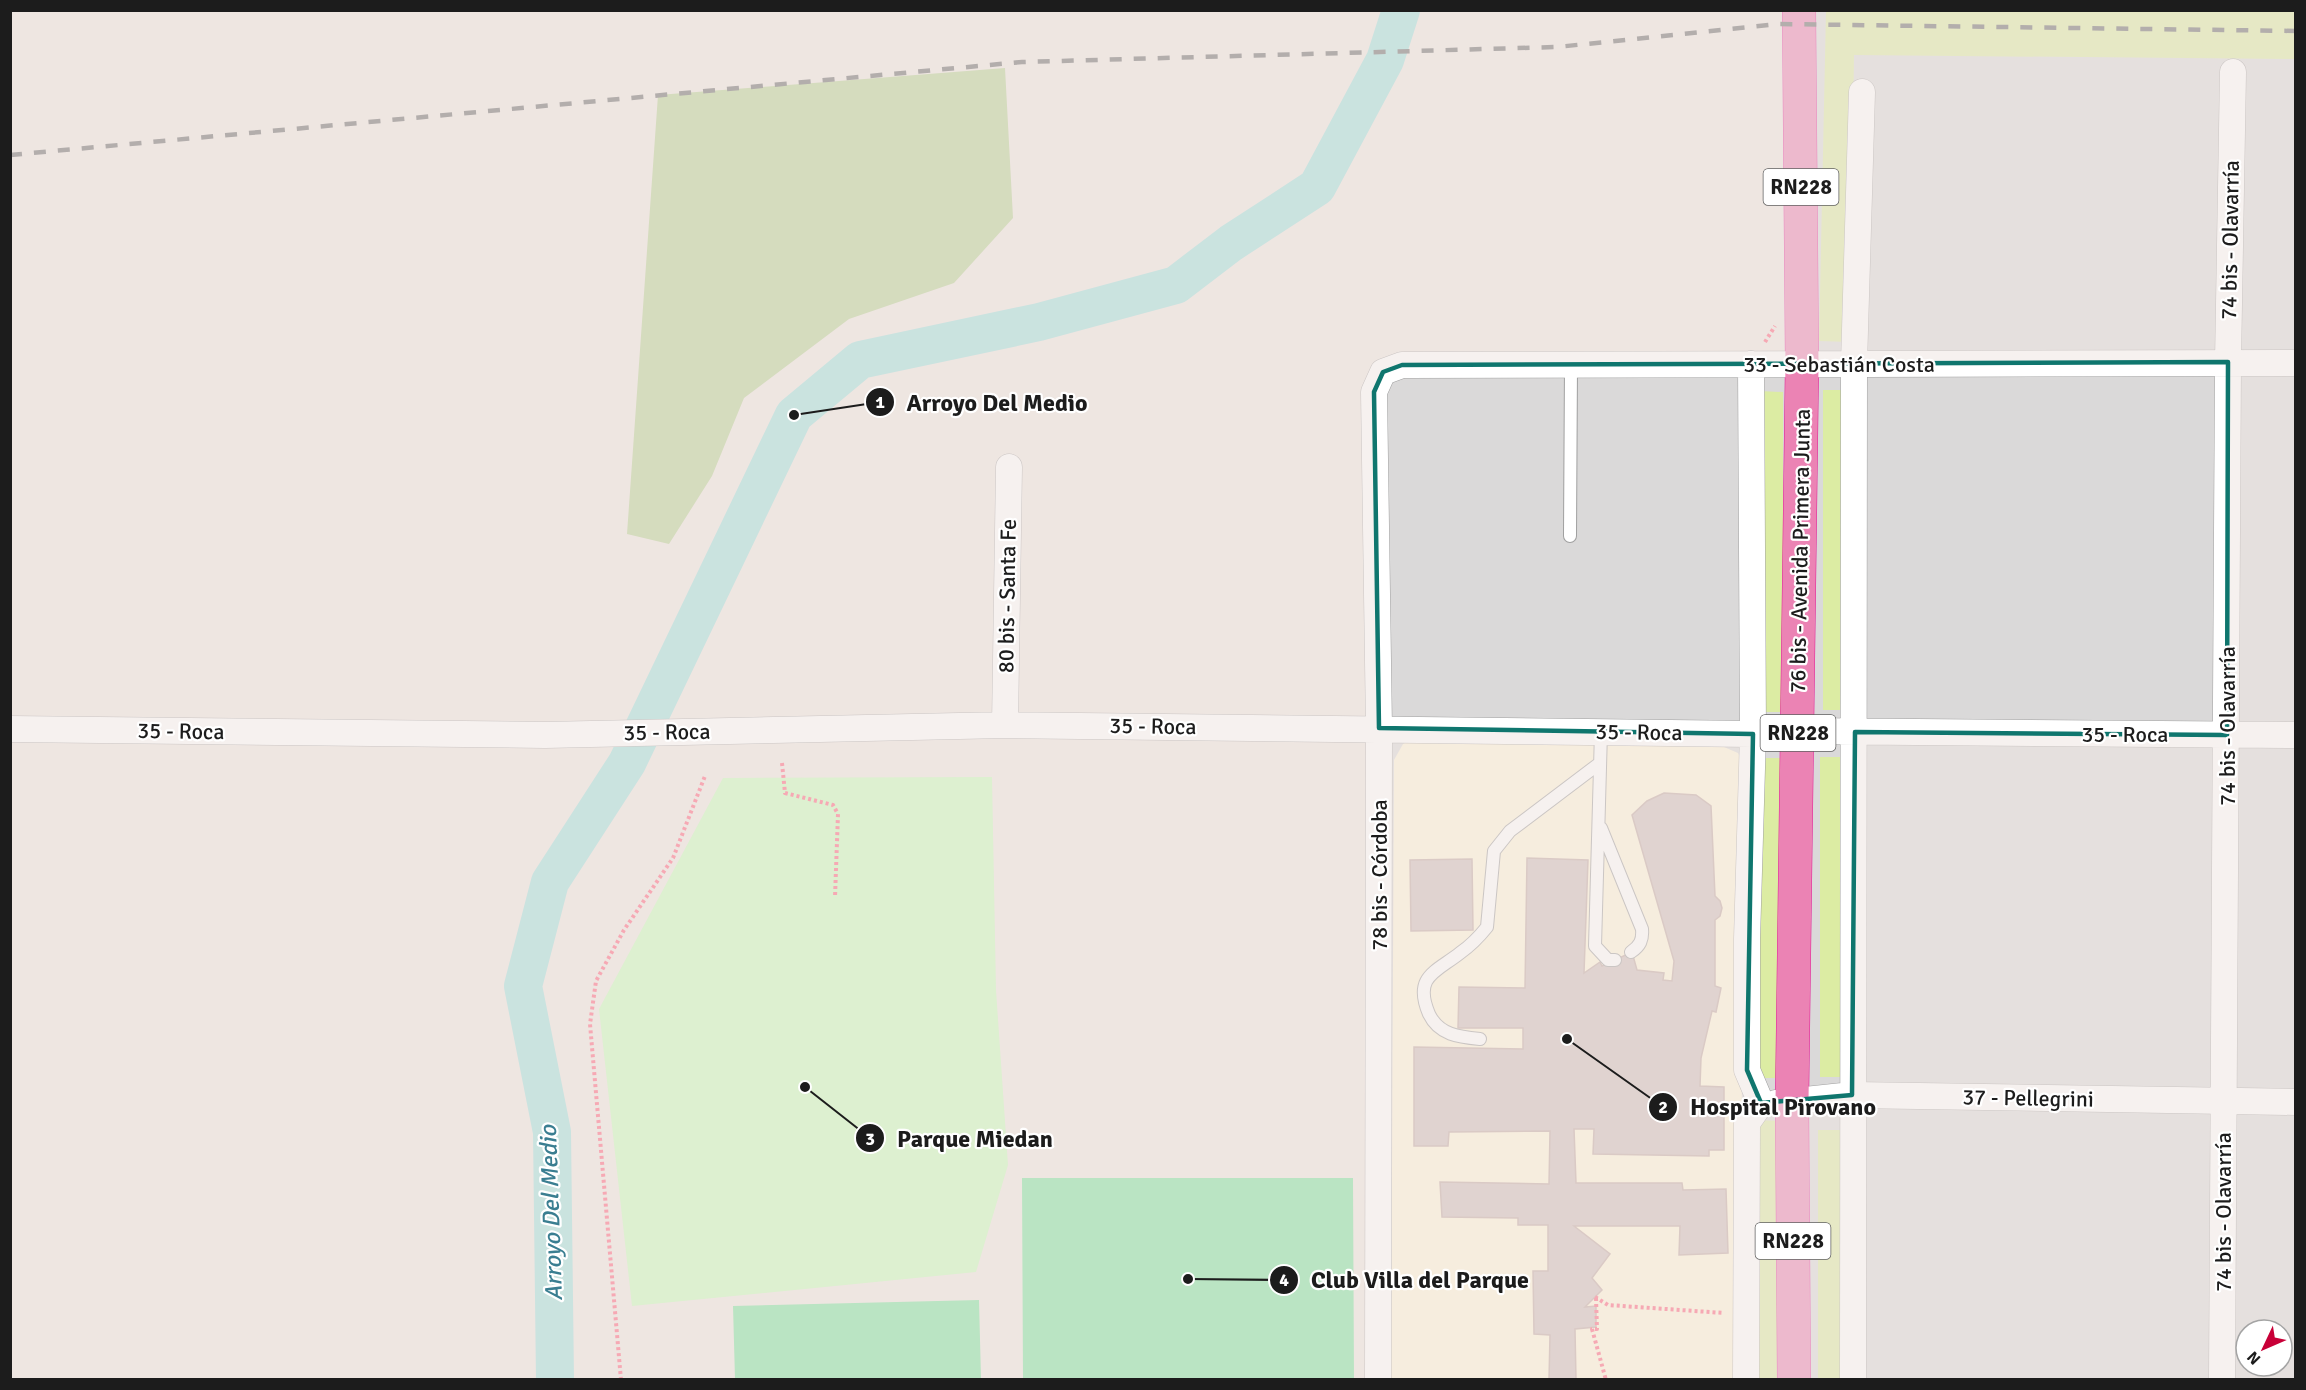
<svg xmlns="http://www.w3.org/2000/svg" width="2306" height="1390" font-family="Signika,sans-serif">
	<rect width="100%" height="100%" fill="#eee6e1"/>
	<path fill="#dad9d9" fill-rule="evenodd" d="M1799,11h496v1368h-917l5,-1007 419,-8zM2246,1330h36v36h-36z"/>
	<path fill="#fff5d9" d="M1417,736l307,11 14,6 5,11 -2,550 -3,65 -347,1 3,-620 9,-16z"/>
	<path fill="#dceca3" d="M1826,11h469v48l-441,-4 -4,287 -31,-1z
		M1823,390h24v320h-24z
		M1759,391l24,1v320h-25z
		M1820,757h25l-1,320h-24z
		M1756,758h24v320h-24z
		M1756,1120l24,1v258l-25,1z
		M1818,1130h25v249l-25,1z"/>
	<path fill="#b6d093" d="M1005,68l8,150 -59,65 -105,36 -105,79 -32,78 -43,68 -42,-10 31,-439z"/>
	<path fill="#c7fcba" d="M992,777l4,213 12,175 -32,107 -344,34 -33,-297 124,-231z"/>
	<path fill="#7ae39d" d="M1022,1178h331l1,201h-331z
		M979,1300l2,79h-246l-2,-73z"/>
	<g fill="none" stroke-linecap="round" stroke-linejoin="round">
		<path stroke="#9edfdc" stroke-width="38" d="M555,1380l-3,-248 -29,-146 27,-104 77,-119 167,-348 66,-55 179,-38 137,-37 55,-42 86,-56 68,-127 16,-50"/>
	</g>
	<path fill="#cebdba" stroke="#c1a8a3" stroke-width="1.5" d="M1664,793l32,2 15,11 4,90 5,5 2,7 -2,8 -5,4v66l6,2 -5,24 -4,-1 -11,47 -1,28 24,1v63h-15v6l-116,-2 1,-25h-20l2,54h106l1,7 43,-1 2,64 -49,2 1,-29h-106l36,28 -18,24 10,12 -17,17 11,-1v21l-21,2 1,51h-27l1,-45 -16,-1 -1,-63h15v-46h-30v-7l-76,-1 -2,-35 109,2 1,-53 -101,1 -1,14h-34v-99l109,2v-21h-65l1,-41 66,1 2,-130 61,2 -4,113 16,-11 2,4 30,-14 5,18 27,3 -1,7 9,1 2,-20 -42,-146 15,-14z
		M1472,859l1,71 -62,1 -1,-71z"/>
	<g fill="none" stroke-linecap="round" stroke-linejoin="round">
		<defs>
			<path id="lane" d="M1570,536l1,-171
				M1601,732l-6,214 13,14h7
				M1601,828l41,101c1,11 -2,17 -11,23
				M1480,1039c-21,-2 -41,-4 -51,-25 -16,-38 7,-42 31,-61 10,-7 19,-16 27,-26l7,-76 16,-20 90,-68"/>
			<path id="street" d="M1751,364l2,370 -6,205v131l14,33
				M1005,725l4,-258
				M10,729l535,6 460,-10 748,9 45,-3 498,4
				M1776,1103l76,-8 444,7
				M1378,1380l1,-652 -5,-336 9,-20 19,-7 894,-2
				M1746,1380l1,-257 14,-20
				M1853,1380l1,-1016 8,-272
				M2222,1380l6,-1018 5,-290"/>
			<path id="highway" d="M1794,1380l-2,-278 10,-738 -3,-354"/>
		</defs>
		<use href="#lane" stroke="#a0a0a0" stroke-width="14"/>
		<use href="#street" stroke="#a0a0a0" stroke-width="27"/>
		<use href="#highway" stroke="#e11996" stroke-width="34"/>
		<path stroke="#ff617d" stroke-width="4" stroke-dasharray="3 3" stroke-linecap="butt" d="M1765,342l10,-16
			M782,763l3,30 48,12 5,9 -3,83
			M1595,1297l13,8 116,8
			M1596,1298l1,31h-5l14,51
			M621,1380l-31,-356 6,-43 28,-51 49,-72 32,-82"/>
		<use href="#lane" stroke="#fff" stroke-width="12"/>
		<use href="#street" stroke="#fff" stroke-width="26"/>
		<use href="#highway" stroke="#eb83b4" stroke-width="33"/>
		<path stroke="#6a6a6a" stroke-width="4.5" stroke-dasharray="12 12" stroke-linecap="butt" d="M10,155l1012,-93 535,-15 222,-23 517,7"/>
	</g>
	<path d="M0 0H2306V1390H0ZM2228,362l-1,373 -372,-3 -3,363 -91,8 -14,-33 6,-336 -374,-6 -5,-336 9,-20 19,-7z" fill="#eee6e1" fill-opacity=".55" fill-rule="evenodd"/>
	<path fill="none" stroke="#0f766e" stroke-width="4.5" stroke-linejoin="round" d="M2228,362l-1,373 -372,-3 -3,363 -91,8 -14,-33 6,-336 -374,-6 -5,-336 9,-20 19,-7z"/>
	<g text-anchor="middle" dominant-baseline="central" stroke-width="4.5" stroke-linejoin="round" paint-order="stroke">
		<g fill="#fff" stroke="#606060" stroke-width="1.5">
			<rect x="1763.5" y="169" width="75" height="36" rx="4.5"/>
			<rect x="1760.5" y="715" width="75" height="36" rx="4.5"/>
			<rect x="1755.5" y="1223" width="75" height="36" rx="4.5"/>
		</g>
		<g font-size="21" font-weight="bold" fill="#1c1c1c">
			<text x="1801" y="187">RN228</text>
			<text x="1798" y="733">RN228</text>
			<text x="1793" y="1241">RN228</text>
		</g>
		<g font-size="22" fill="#1c1c1c" stroke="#fff">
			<text transform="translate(2230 240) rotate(-89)">74 bis - Olavarría</text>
			<text x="1839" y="364">33 - Sebastián Costa</text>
			<text transform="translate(1800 551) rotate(-89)">76 bis - Avenida Primera Junta</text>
			<text transform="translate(1007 596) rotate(-89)">80 bis - Santa Fe</text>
			<text transform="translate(1153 726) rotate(1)">35 - Roca</text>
			<text transform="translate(2227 726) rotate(-90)">74 bis - Olavarría</text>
			<text transform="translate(181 731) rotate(1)">35 - Roca</text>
			<text transform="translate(667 732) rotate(-1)">35 - Roca</text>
			<text transform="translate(1639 732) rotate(1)">35 - Roca</text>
			<text x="2125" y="734">35 - Roca</text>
			<text transform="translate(1379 875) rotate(-90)">78 bis - Córdoba</text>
			<text transform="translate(2028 1098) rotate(1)">37 - Pellegrini</text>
			<text transform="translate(2223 1212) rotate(-90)">74 bis - Olavarría</text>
		</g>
		<g font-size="24" font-style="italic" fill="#3a7e91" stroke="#fff">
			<text transform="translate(551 1213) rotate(-92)">Arroyo Del Medio</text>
		</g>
	</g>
	<path fill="none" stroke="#1c1c1c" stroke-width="2" d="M794 415L880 402M1567 1039L1663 1107M805 1087L870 1138M1188 1279L1284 1280"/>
	<g fill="#1c1c1c" stroke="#fff" stroke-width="2">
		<circle cx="794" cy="415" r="6"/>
		<circle cx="1567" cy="1039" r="6"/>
		<circle cx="805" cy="1087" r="6"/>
		<circle cx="1188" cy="1279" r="6"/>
		<circle cx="880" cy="402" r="15"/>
		<circle cx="1663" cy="1107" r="15"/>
		<circle cx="870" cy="1138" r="15"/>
		<circle cx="1284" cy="1280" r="15"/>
	</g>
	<g font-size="18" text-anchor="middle" font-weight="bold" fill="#fff">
		<text x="880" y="408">1</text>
		<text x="1663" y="1113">2</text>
		<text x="870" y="1145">3</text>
		<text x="1284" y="1286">4</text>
	</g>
	<g font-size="24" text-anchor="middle" font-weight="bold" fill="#1c1c1c" stroke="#fff" stroke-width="4.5" stroke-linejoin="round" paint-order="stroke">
		<text x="997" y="411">Arroyo Del Medio</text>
		<text x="1783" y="1115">Hospital Pirovano</text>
		<text x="975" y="1147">Parque Miedan</text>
		<text x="1420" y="1288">Club Villa del Parque</text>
	</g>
	<rect width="2306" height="1390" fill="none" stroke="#1c1c1c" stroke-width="24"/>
	<g transform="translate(2264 1348) rotate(226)"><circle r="28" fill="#ffffff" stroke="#a4a4a4" stroke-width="1.5"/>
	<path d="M0-4.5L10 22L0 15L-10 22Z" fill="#c80038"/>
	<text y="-9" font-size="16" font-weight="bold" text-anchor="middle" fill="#1c1c1c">N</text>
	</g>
</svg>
